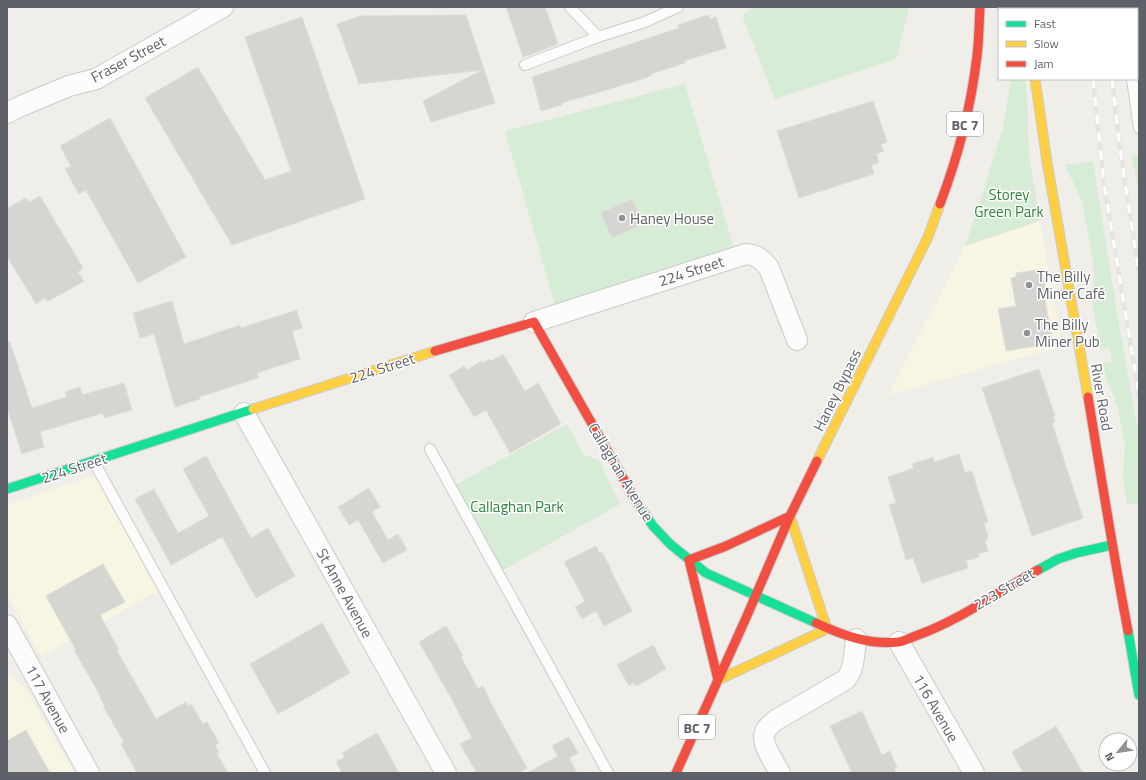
<svg xmlns="http://www.w3.org/2000/svg" width="1146" height="780" font-family="'Titillium Web',sans-serif">
	<rect width="100%" height="100%" fill="#efeee9"/>
	<path fill="#f8f5e3" d="M1040,221l22,125 -173,49 16,-34 31,-58 29,-57z
		M100,474l63,114 -122,68 -34,-61v-91z
		M7,673l19,16 48,84h-67z"/>
	<path fill="#d6ecd6" d="M754,7h155l-13,52 -121,40 -33,-84z
		M1011,79h14l2,16 2,61 11,65 -75,25 15,-44 23,-75z
		M685,84l49,165 -179,56 -50,-174z
		M1132,155l5,1 2,3v33z
		M1093,161l23,146 23,130v66l-12,2 -4,-27 2,-35 -8,-38 -11,-27 -3,-15 9,-2 -2,-13 -9,2 -9,-48 2,-26 -1,-15 -8,-44 -3,-16 -17,-36z
		M567,424l16,30 16,6 21,44 -122,69 -47,-86z"/>
	<path fill="#d5d5d2" stroke="#deded8" d="M506,7h39l13,37 -31,12 -1,-1 -3,2z
		M466,15l29,88 -64,19 -8,-21 59,-31 -123,14 -22,-60 23,-8z
		M708,15l2,4 6,-2 10,31 -42,13 1,2 -34,11v2l-54,17 -36,10 1,2 -21,6 -9,-34 147,-49 -1,-3z
		M302,17l63,182 -133,46 -87,-147 53,-31 67,113 26,-9 -46,-134z
		M873,101l14,41 -6,2 3,7 -8,3 3,9 -8,2 3,9 -75,24 -22,-67z
		M110,118l76,139 -48,26 -52,-93 -7,4 -14,-25 6,-3 -11,-20z
		M40,196l43,72 -5,4 6,9 -37,21 -2,-4 -9,6 -29,-48v-47l18,-11 5,4z
		M632,199l11,25 -31,14 -11,-25z
		M1042,269l4,25 -2,1 9,48 -47,8 -8,-42 18,-3 -5,-28 5,-1v-4z
		M172,301l12,43 56,-19 1,3 56,-18 5,18 -10,3 8,28 -43,14 1,5 -59,19 1,2 -25,8 -21,-73 -14,4 -7,-25z
		M7,342h3l22,66 35,-11 -2,-5 15,-5 2,8 42,-12 8,27 -28,8 -1,-5 -63,19 4,15 -22,7 -15,-46z
		M503,354l22,37 13,-8 23,41 -51,29 -24,-43 -12,7 -25,-42 15,-9 3,4 15,-9 1,2 7,-4 1,2z
		M1039,369l16,47h-2l2,6 -3,1 31,95 -51,18 -50,-148z
		M959,454l6,19 7,-2 16,51 -4,1 4,13 -1,1 1,3 -3,1 3,10 -10,3 1,3 -13,4 2,7 -46,15 -9,-25 -7,2 -9,-30 -8,-25 7,-2 -8,-26 26,-9 -2,-4 21,-7 1,5z
		M206,456l45,82 17,-10 27,48 -39,22 -34,-61 -51,28 -36,-66 19,-10 24,44 31,-17 -26,-47z
		M369,488l11,19 -8,5 16,28 10,-6 9,16 -24,13 -25,-43 -9,5 -11,-18z
		M596,546l3,7 3,-1 9,17h-1l22,42 -28,15 -8,-15 -14,8 -7,-12 10,-6 -21,-39z
		M103,564l22,38 -25,13 19,35 -2,1 39,68 30,-17 2,4 3,-2 12,20 4,-2 12,21 -4,2 4,8 -2,1 11,19h-91l-16,-29 3,-2 -21,-36h2l-5,-8 1,-1 -24,-42 -3,-5h2l-30,-54z
		M322,623l28,50 -72,41 -28,-50z
		M446,626l17,30 -2,1 17,32 5,-3 7,14h-1l38,68 -9,5h-41l-17,-29 12,-6 -22,-42 -31,-54z
		M653,645l13,24 -30,17 -2,-4 -5,4 -12,-21z
		M862,711l20,44 8,-4 7,16 -3,1 2,5h-44l-22,-47z
		M1056,726l27,47h-60l-11,-21z
		M26,730l24,43h-43v-32z
		M377,733l22,40h-57l-6,-11 9,-5 -3,-4z
		M569,737l9,16 -9,5 8,15h-50l31,-17 -6,-10z"/>
	<g fill="none" stroke-linecap="round" stroke-linejoin="round">
		<defs>
			<path id="lane" d="M570,7l28,30 47,-15 33,-15
				M1122,7v2
				M525,65l73,-28
				M1132,79l7,49
				M430,449l178,324
				M94,462l171,311"/>
			<path id="street" d="M7,113l14,-7 48,-20 27,-7 127,-72
				M534,322l212,-68c11,1 16,5 23,14l28,72
				M244,413l202,360
				M7,625l82,148
				M899,642l75,131
				M780,773c-5,-10 -20,-30 -15,-41 2,-5 6,-8 11,-12l69,-40c10,-10 9,-28 11,-41"/>
			<path id="fast" d="M7,489l246,-80
				M636,501l17,25 17,18 36,29 110,50
				M1038,570l20,-11 18,-6 36,-8
				M1128,631l11,64"/>
			<path id="slow" d="M1035,79l12,83 41,235
				M253,409l182,-58
				M817,461l111,-224 12,-33
				M718,680l109,-51 -37,-113"/>
			<path id="jam" d="M1025,7v2
				M940,204c18,-47 31,-97 37,-148 2,-16 2,-33 3,-49
				M435,351l99,-29 102,179
				M1088,397c13,78 25,156 40,234
				M816,623c26,12 52,22 82,19 7,-1 14,-5 20,-7 42,-15 81,-44 120,-65
				M718,680l-29,-120 37,-14 64,-30
				M676,773l70,-155 44,-102 27,-55"/>
		</defs>
		<use href="#lane" stroke="#cbcbca" stroke-width="12"/>
		<use href="#street" stroke="#cbcbca" stroke-width="22"/>
		<use href="#fast" stroke="#cbcccb" stroke-width="11"/>
		<use href="#slow" stroke="#cbcccb" stroke-width="11"/>
		<use href="#jam" stroke="#cbcccb" stroke-width="11"/>
		<use href="#lane" stroke="#fdfcfc" stroke-width="10"/>
		<use href="#street" stroke="#fdfcfc" stroke-width="20"/>
		<use href="#fast" stroke="#16e098" stroke-width="9"/>
		<use href="#slow" stroke="#ffcf43" stroke-width="9"/>
		<use href="#jam" stroke="#f24e42" stroke-width="9"/>
		<defs>
			<path id="rail" d="M1085,7v2
				M1104,7v2
				M1093,79l11,105 35,211
				M1112,79l8,70 19,125"/>
		</defs>
		<use href="#rail" stroke="#e5e5e4" stroke-width="4.5"/>
		<use href="#rail" stroke="#fff" stroke-width="3" stroke-dasharray="9" stroke-linecap="butt"/>
	</g>
	<g fill="#919295" stroke="#fff" stroke-width="1.5">
		<circle cx="622" cy="218" r="4"/>
		<circle cx="1029" cy="285" r="4"/>
		<circle cx="1027" cy="333" r="4"/>
	</g>
	<g text-anchor="middle" dominant-baseline="central" stroke-width="3" stroke-linejoin="round" paint-order="stroke">
		<g fill="#fff" stroke="#8e9095" stroke-width="1">
			<rect x="947" y="112" width="36" height="24" rx="3"/>
			<rect x="679" y="715" width="36" height="24" rx="3"/>
		</g>
		<g font-size="14" font-weight="bold" fill="#5e6168">
			<text x="965" y="124">BC 7</text>
			<text x="697" y="727">BC 7</text>
		</g>
		<g font-size="15" fill="#5e6168" stroke="#fff">
			<text transform="translate(128 59) rotate(-28)">Fraser Street</text>
			<text transform="translate(691 271) rotate(-18)">224 Street</text>
			<text transform="translate(382 368) rotate(-18)">224 Street</text>
			<text transform="translate(837 390) rotate(-64)">Haney Bypass</text>
			<text transform="translate(1102 397) rotate(80)">River Road</text>
			<text transform="translate(74 468) rotate(-18)">224 Street</text>
			<text transform="translate(621 472) rotate(59)">Callaghan Avenue</text>
			<text transform="translate(1004 589) rotate(-30)">223 Street</text>
			<text transform="translate(345 593) rotate(61)">St Anne Avenue</text>
			<text transform="translate(48 699) rotate(61)">117 Avenue</text>
			<text transform="translate(936 708) rotate(60)">116 Avenue</text>
		</g>
		<g font-size="15" fill="#2f863d" stroke="#fff">
			<text x="1009" y="194">Storey<tspan x="1009" dy="17">Green Park</tspan></text>
			<text x="517" y="506">Callaghan Park</text>
		</g>
		<g font-size="15" fill="#5e6168" stroke="#fff" text-anchor="start">
			<text x="630" y="218">Haney House</text>
			<text x="1037" y="276">The Billy<tspan x="1037" dy="17">Miner Café</tspan></text>
			<text x="1035" y="324">The Billy<tspan x="1035" dy="17">Miner Pub</tspan></text>
		</g>
	</g>
	<rect width="1146" height="780" fill="none" stroke="#5e6168" stroke-width="16"/>
	<rect x="998" y="8" width="140" height="72" fill="#ffffff" stroke="#bfc0c3"/>
	<rect x="1006" y="21" width="20" height="6" fill="#16e098" stroke="#bfc0c3"/>
	<text x="1034" y="28" font-size="12" fill="#5e6168">Fast</text>
	<rect x="1006" y="41" width="20" height="6" fill="#ffcf43" stroke="#bfc0c3"/>
	<text x="1034" y="48" font-size="12" fill="#5e6168">Slow</text>
	<rect x="1006" y="61" width="20" height="6" fill="#f24e42" stroke="#bfc0c3"/>
	<text x="1034" y="68" font-size="12" fill="#5e6168">Jam</text>
	<g transform="translate(1118 752) rotate(240)"><circle r="19" fill="#ffffff" stroke="#bfc0c3"/>
	<path d="M0-3L7 15L0 10L-7 15Z" fill="#919295"/>
	<text y="-6" font-size="11" font-weight="bold" text-anchor="middle" fill="#5e6168">N</text>
	</g>
</svg>
